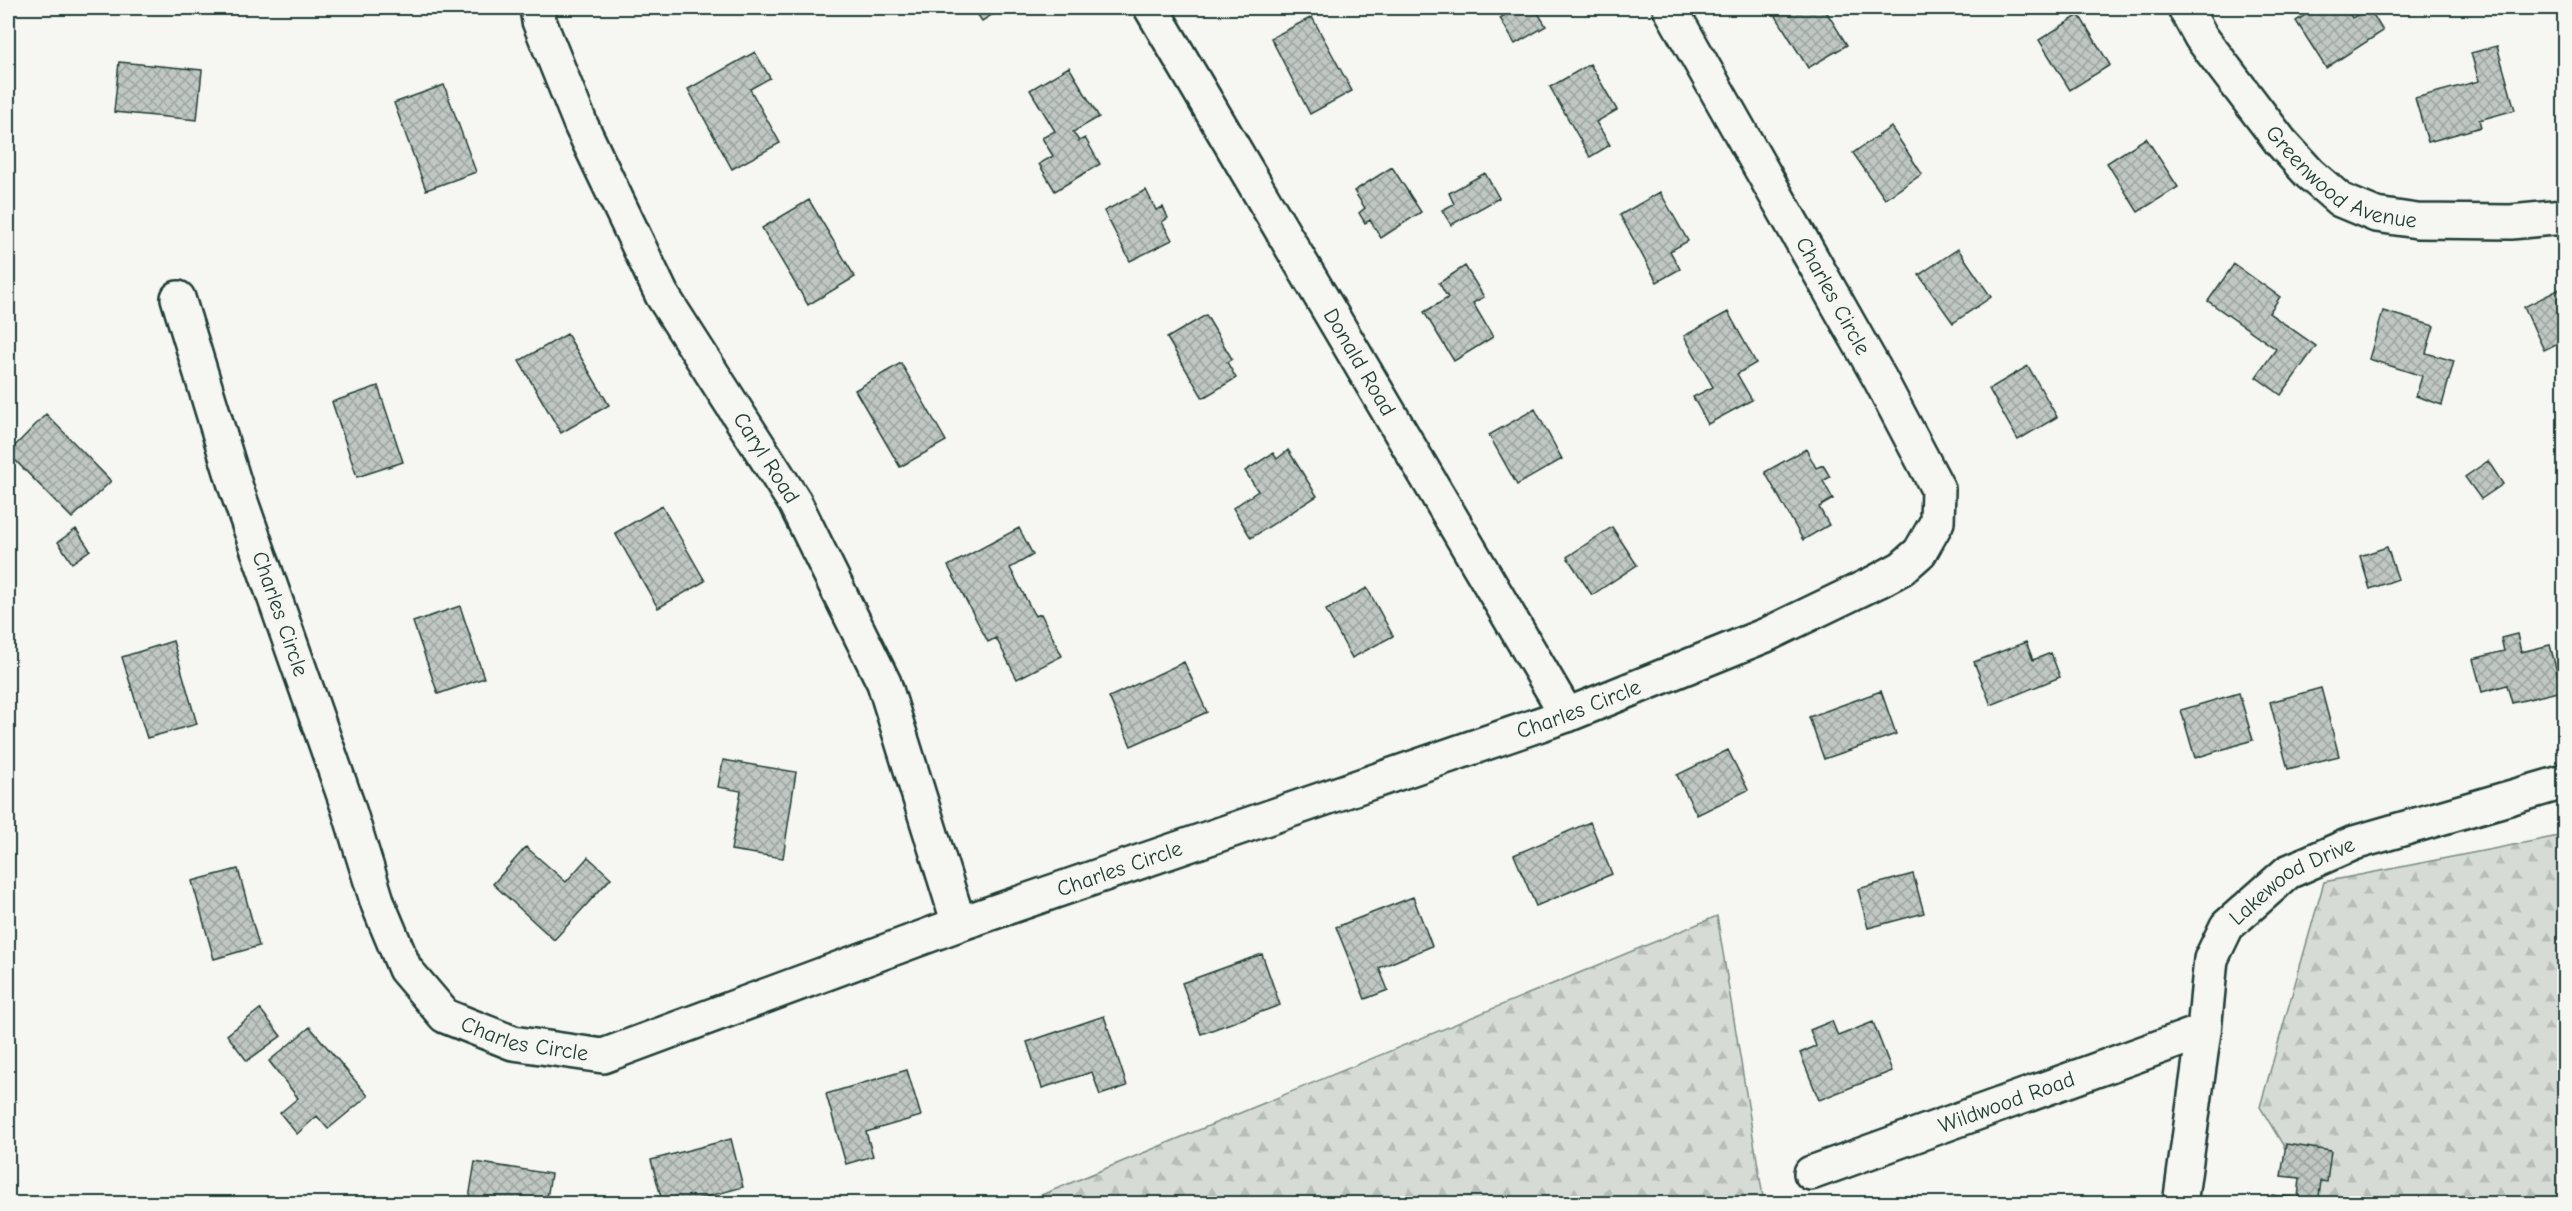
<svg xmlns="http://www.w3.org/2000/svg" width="2572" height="1211" font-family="'Comic Neue',sans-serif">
	<defs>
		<pattern id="forest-firs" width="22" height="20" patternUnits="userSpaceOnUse" patternTransform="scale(1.5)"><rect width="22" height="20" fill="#d6dbd6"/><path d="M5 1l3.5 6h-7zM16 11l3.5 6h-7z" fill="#b7bdb8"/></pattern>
		<pattern id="building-cross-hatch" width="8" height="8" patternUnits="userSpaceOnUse" patternTransform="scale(1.5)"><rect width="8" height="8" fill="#c1c8c3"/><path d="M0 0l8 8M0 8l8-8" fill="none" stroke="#9ca49f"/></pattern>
	</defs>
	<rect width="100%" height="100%" fill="#f6f6f2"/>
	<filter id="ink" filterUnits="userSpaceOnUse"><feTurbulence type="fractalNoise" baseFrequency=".0167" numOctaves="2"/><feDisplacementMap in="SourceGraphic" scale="12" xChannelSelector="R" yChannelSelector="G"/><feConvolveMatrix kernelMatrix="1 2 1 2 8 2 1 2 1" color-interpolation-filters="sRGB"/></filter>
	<g filter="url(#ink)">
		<path fill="url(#forest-firs)" stroke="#7a8c85" stroke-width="1.5" d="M2564,835v368h-246l-58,-96 64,-225z
			M1717,916l47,287h-742z"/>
		<path fill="url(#building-cross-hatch)" stroke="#1f3d34" stroke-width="1.5" d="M973,8h30l-21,13z
			M1505,8h30l11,18 -31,18 -15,-26 8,-5z
			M1771,8h53l23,37 -39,23z
			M2316,8h30l6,10 17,-10 14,23 -57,37 -30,-47z
			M2079,15l31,50 -40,25 -31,-50z
			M1312,17l40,74 -42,23 -39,-76z
			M2497,46l18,64 -36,10 2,7 -53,15 -13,-44 64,-17 -8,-28z
			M755,52l15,26 -20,11 30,54 -48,26 -44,-80z
			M119,62l83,8 -5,50 -83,-8z
			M1590,64l27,46 -21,12 14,23 -20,12 -40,-70z
			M1069,67l30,50 -26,15 6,9 6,-3 15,26 -45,27 -16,-27 14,-8 -11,-18 13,-7 -25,-41z
			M444,85l32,87 -50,18 -32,-87z
			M1891,127l31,47 -37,25 -32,-46z
			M2146,138l32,49 -40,25 -31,-49z
			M1392,167l29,45 -40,26 -11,-18 -5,3 -6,-10 6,-5 -11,-17z
			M1485,173l14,25 -48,27 -9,-15 12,-6 -5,-11z
			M1146,190l10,20 7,-3 5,11 -6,4 10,18 -42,21 -26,-50z
			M1660,192l28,49 -18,10 10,18 -23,13 -37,-67z
			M809,200l46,77 -47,28 -46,-77z
			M1958,249l33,48 -38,26 -34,-48z
			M2234,264l46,33 -11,16 47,33 -35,49 -25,-18 20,-28 -68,-48z
			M1465,266l19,31 -11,6 20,34 -39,24 -30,-49 24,-14 -9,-15z
			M2564,287v53l-20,10 -20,-43z
			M2383,311l51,15 -8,27 28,8 -12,44 -26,-9 6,-20 -53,-17z
			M1728,312l28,51 -19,11 15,26 -44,24 -15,-27 20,-10 -29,-51z
			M1206,315l26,44 -5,3 9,16 -33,20 -36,-60z
			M567,334l42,71 -48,28 -42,-72z
			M901,363l45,78 -46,26 -45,-77z
			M2028,366l29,51 -39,23 -29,-51z
			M378,386l25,76 -46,15 -25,-75z
			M1535,409l27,50 -45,26 -28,-50z
			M46,414l65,67 -39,37 -64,-65z
			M1806,449l10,19 7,-3 7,12 -7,4 10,18 -14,8 10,18 -26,15 -38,-68z
			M1288,450l29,46 -66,42 -18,-30 25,-17 -13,-20 28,-18 4,6z
			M2488,461l15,23 -22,15 -16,-22z
			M662,506l43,75 -47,27 -43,-75z
			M1612,527l25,38 -45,30 -25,-38z
			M1019,528l14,27 -23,13 25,48 6,-2 21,42 -45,23 -21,-41 -8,4 -40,-76z
			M76,529l14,21 -18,13 -14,-21z
			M2387,547l11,32 -28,10 -10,-33z
			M1367,588l26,48 -41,22 -26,-48z
			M460,606l24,72 -46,16 -25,-72z
			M2517,634l4,18 29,-7 12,46 -50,12 -5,-18 -25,7 -9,-33 31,-8 -3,-13z
			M173,641l24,83 -50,14 -25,-81z
			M2026,642l7,18 18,-7 9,24 -69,28 -17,-43z
			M1184,662l23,50 -76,34 -22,-49z
			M2321,688l18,68 -51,13 -18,-67z
			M1881,691l15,43 -72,25 -15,-42z
			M2239,693l14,47 -58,18 -14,-48z
			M1728,750l20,40 -51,25 -20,-40z
			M723,760l73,12 -13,86 -52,-8 10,-59 -23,-4z
			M1590,822l22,52 -76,32 -22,-51z
			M526,847l40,35 22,-25 23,21 -57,62 -61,-56z
			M238,869l21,77 -45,13 -22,-78z
			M1913,874l11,39 -56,15 -10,-39z
			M1413,897l19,49 -53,22 9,22 -23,9 -29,-72z
			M1262,954l18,51 -79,29 -19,-51z
			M260,1009l21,27 -34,25 -20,-26z
			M1104,1016l23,70 -27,9 -8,-23 -50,16 -15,-46z
			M1832,1021l6,15 35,-14 19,49 -73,29 -19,-47 16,-7 -6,-16z
			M310,1027l58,69 -40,33 -11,-13 -20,18 -17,-21 18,-15 -29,-37z
			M907,1070l14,46 -55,16 7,24 -27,8 -20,-70z
			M731,1139l12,48 -52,14v3h-28l-12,-44z
			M2286,1144l45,7 -4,31 -6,-1 -3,23h-47l1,-9 26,3 2,-20 -19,-2z
			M475,1162l76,12 -5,30h-78z"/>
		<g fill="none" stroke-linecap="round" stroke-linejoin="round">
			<defs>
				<g id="street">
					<path id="s1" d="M537,8l2,13 42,104 81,170 133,208 89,180 75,241"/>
					<path id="s2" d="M1151,8l416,707"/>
					<path id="s3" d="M2185,8l16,29 79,104 30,33 30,26 36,15 41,6 94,1 53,-5"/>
					<path id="s4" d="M178,298l57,187 113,322 30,97 27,65 40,47 68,27 90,13 356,-132 608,-209 199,-80 112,-54 24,-13 18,-16 17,-30 1,-33 -58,-110 -210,-371"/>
					<path id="s5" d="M1811,1173l393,-142"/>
					<path id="s6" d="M2180,1204l24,-173 7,-72 16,-33 61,-54 66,-29 210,-61"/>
				</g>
			</defs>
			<use href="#street" stroke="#1f3d34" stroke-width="38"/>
			<use href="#street" stroke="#f6f6f2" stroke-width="33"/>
		</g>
	</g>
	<g text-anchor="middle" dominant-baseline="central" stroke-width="5" stroke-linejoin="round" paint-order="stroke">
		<g font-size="22" fill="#1f3d34" stroke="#f6f6f2">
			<text stroke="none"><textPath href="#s3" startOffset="238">Greenwood Avenue</textPath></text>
			<text transform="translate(1833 296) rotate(61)">Charles Circle</text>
			<text stroke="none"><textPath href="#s2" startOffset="411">Donald Road</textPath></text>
			<text stroke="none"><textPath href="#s1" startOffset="507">Caryl Road</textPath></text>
			<text stroke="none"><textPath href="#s4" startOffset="332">Charles Circle</textPath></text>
			<text stroke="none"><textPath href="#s4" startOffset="1970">Charles Circle</textPath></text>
			<text stroke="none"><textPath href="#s4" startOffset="1484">Charles Circle</textPath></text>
			<text stroke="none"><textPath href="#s6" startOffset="364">Lakewood Drive</textPath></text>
			<text stroke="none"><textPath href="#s4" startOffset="854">Charles Circle</textPath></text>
			<text stroke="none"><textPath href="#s5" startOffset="208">Wildwood Road</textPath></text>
		</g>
	</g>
	<rect width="2572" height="1211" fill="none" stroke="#f6f6f2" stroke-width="30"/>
	<rect x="15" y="15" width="2542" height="1181" fill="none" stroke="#1f3d34" stroke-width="2" filter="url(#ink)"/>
</svg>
